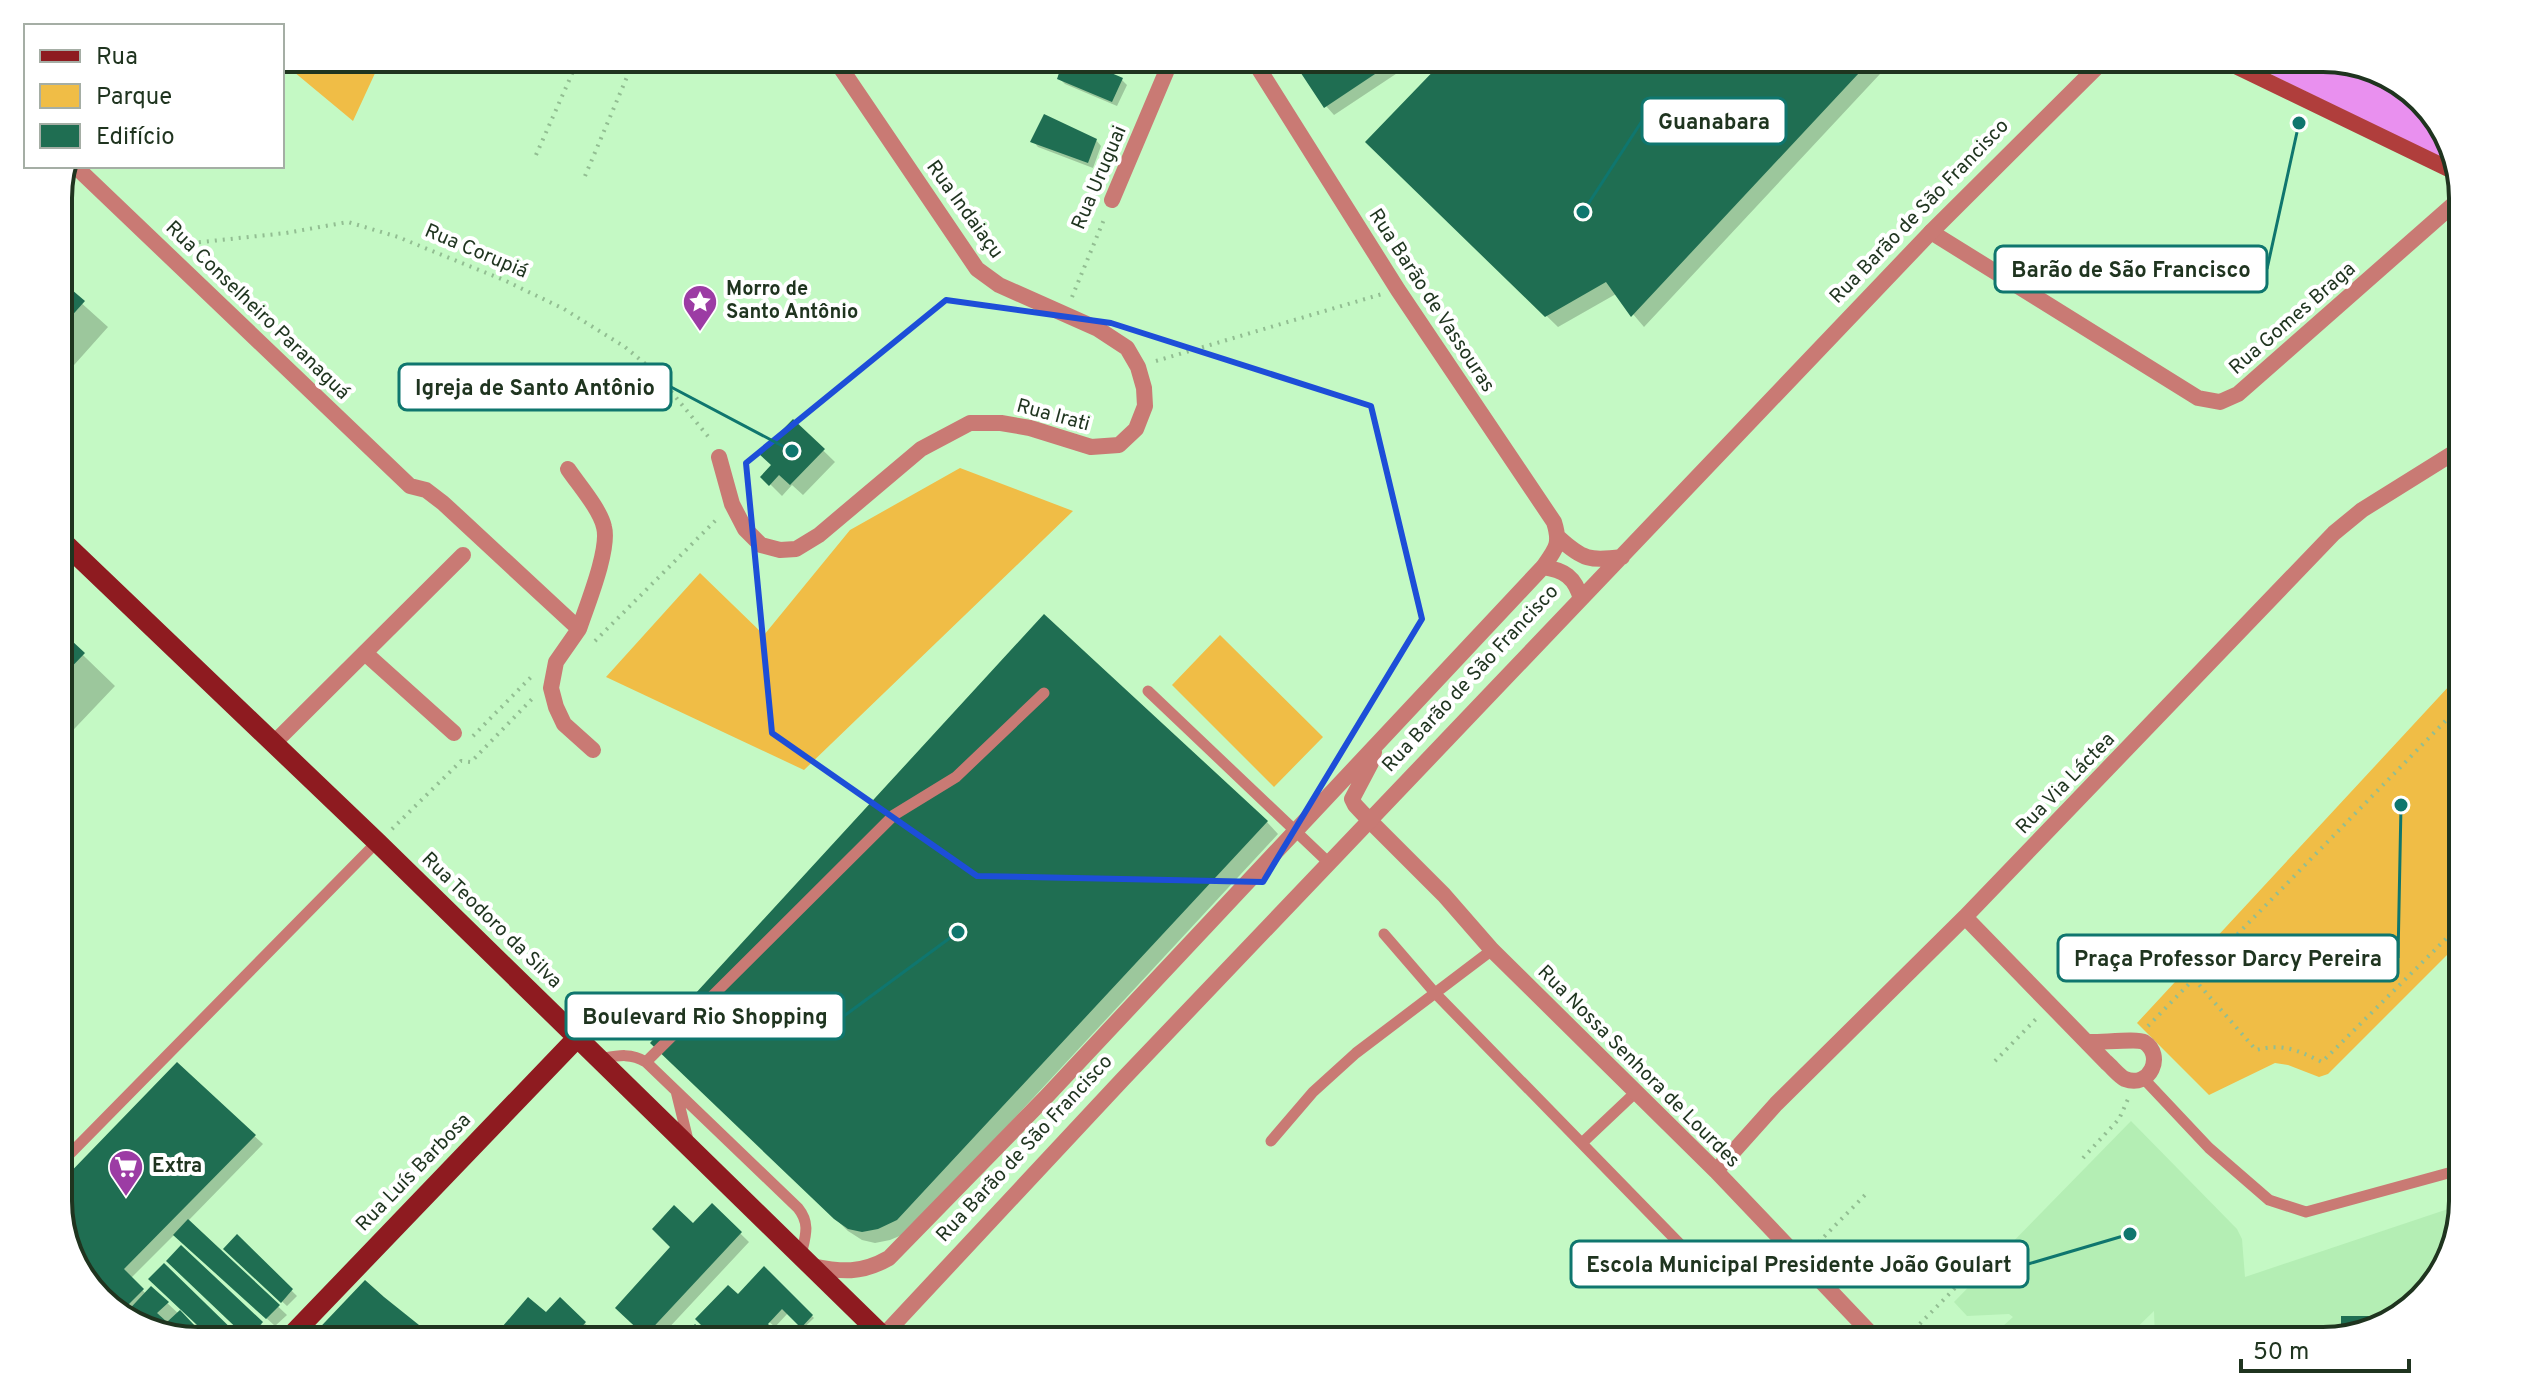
<svg xmlns="http://www.w3.org/2000/svg" width="2521" height="1399" font-family="Overpass,sans-serif">
	<rect width="100%" height="100%" fill="#c4f9c4"/>
	<path fill="#b4eeb4" d="M2131,1121l106,108 5,10 3,38 218,-73 -18,67 -51,51 -70,19h-169l-1,-30 -31,30h-112l-8,-15 10,-9 -4,-3 -42,2 -13,-14z"/>
	<path fill="#f0bd46" d="M282,58h100l-29,63 -71,-59z
		M960,468l113,43 -269,259 -198,-93 94,-104 64,62 86,-105z
		M1220,635l103,102 -49,50 -102,-102z
		M2463,671v268l-135,135 -9,3 -31,-12 -13,-2 -66,32 -72,-72z"/>
	<path fill="#0003" d="M1066,58h5l51,22 5,5 -10,21 -52,-22 -6,-6z
		M1294,58h126l-86,57 -8,-9z
		M1449,58h444l1,1 -250,268 -28,-33 -58,33 -190,-185z
		M1096,140l5,6 -8,22 -55,-21 -5,-6z
		M58,282l50,45 -50,56z
		M793,421l42,41 -32,33 -11,-10 -10,11 -19,-19 11,-11z
		M58,571l9,9 -9,9z
		M58,631l57,55 -57,60z
		M1267,822l11,12 -369,398 -19,8 -15,3 -13,-3 -14,-9 -195,-188z
		M177,1064l86,80 -75,77 99,94 -12,11 -100,-92 -44,44 15,16 5,-6 57,53h-10l-70,-18 -47,-44z
		M712,1206l37,36 -84,90 -14,8 -33,-32z
		M237,1237l60,59 -10,10 -61,-57z
		M181,1248l80,76 17,17h-26l-59,-56z
		M764,1269l50,49 -24,23 14,-13 -16,-15 -13,14 -9,-8 -3,2 15,16 -3,4h-55l25,-37z
		M560,1300l33,31 -8,10h-92l53,-25z"/>
	<g fill="none" stroke-linecap="round" stroke-linejoin="round">
		<path stroke="#e990ef" stroke-width="40" d="M2283,58l162,79"/>
	</g>
	<path fill="#1f6e52" d="M1064,58h12l47,20 -11,24 -55,-23z
		M1291,58h108l-75,50z
		M1446,58h427l-242,259 -25,-35 -61,35 -180,-175z
		M1044,114l53,25 -9,24 -58,-21z
		M58,278l27,23 -27,30z
		M793,419l32,30 -35,36 -11,-10 -10,11 -9,-9 11,-12 -12,-11z
		M1044,614l224,207 -371,399 -19,9 -16,3 -14,-3 -14,-10 -184,-176z
		M58,628l27,25 -27,28z
		M177,1062l79,73 -132,134 20,20 -25,25 -38,-35 -23,-69v-25z
		M712,1203l30,29 -97,104 -30,-28 55,-61 -18,-18 22,-24 19,18z
		M188,1219l92,86 -14,14 -93,-84z
		M237,1234l56,55 -12,14 -58,-54z
		M181,1245l82,77 -15,17 -82,-78z
		M164,1263l79,77 -1,1h-28l-66,-62z
		M764,1266l49,49 -12,13 -19,-19 -14,15 3,3 -12,14h-42l-22,-22 33,-34 10,9z
		M365,1280l19,17 55,44h-132z
		M151,1286l18,16 -12,11 10,9 13,-12 16,17 -9,11 -59,-15 -6,-6z
		M528,1297l18,15 14,-15 26,25 -17,19h-9l-9,-7 -6,7h-55z
		M2341,1316h40l1,9 -41,11z
		M695,1324l17,17h-29l-2,-2z
		M661,1326l16,15h-29z
		M801,1328l12,13h-25z
		M2181,1335h67v6h-67z"/>
	<g fill="none" stroke-linecap="round" stroke-linejoin="round">
		<path stroke="#92be92" stroke-width="4" stroke-dasharray="2 6" stroke-linecap="butt" d="M536,155l43,-97
			M585,176l50,-118
			M183,244l103,-11 62,-11 50,15 108,44 58,28 61,38 30,25 56,68
			M1072,297l33,-80
			M1156,361l226,-67
			M595,641l124,-124
			M473,736l61,-62
			M392,829l69,-68 10,1 62,-64
			M2194,979l62,71c27,-7 41,0 66,12l141,-140
			M2148,1026l315,-323
			M1995,1061l43,-44
			M2083,1158l36,-39 10,-22
			M1813,1248l53,-54
			M1903,1341l57,-58"/>
		<path stroke="#c97a74" stroke-width="11" d="M1148,691l181,172
			M1384,934l51,59 280,287
			M599,1059c17,-3 31,-7 47,3l152,146c13,16 7,29 3,47
			M646,1062l248,-247 62,-38 88,-84
			M2144,1079l65,69 60,52 37,12 157,-43
			M676,1091l12,49
			M1271,1141l42,-49 43,-39 136,-103
			M1582,1143l54,-51
			M58,1166l319,-324"/>
		<path stroke="#c97a74" stroke-width="16" d="M75,166l335,320 16,4 17,13 136,126 -23,33 -5,26 5,19 8,17 29,26
			M1112,200l60,-142
			M1931,232l267,166 22,4 18,-8 225,-198
			M719,457l13,47 13,25 16,16 19,5 16,-1 23,-14 102,-86 49,-26h31l29,5 61,19 28,-2 17,-16 9,-23 -1,-18 -6,-21 -11,-19 -29,-19 -99,-44 -22,-16 -143,-211
			M568,469c10,15 32,40 36,58 6,22 -17,78 -25,102
			M365,653l89,80
			M274,743l189,-188
			M1370,821l74,74 48,55 224,221 162,170
			M1965,917l141,145c6,5 13,14 19,17 25,10 40,-24 19,-37 -7,-4 -46,1 -57,0
			M1716,1171l60,-67 189,-187 369,-384 28,-23 101,-63"/>
		<path stroke="#c97a74" stroke-width="16" d="M1559,538c24,22 31,23 63,19
			M1543,567c21,3 32,10 38,32
			M1370,821l-15,-16 -3,-6 19,-36 3,-11
			M811,1266c31,6 50,8 78,-8l157,-161 497,-530c13,-18 18,-23 11,-45l-156,-232 -146,-232
			M883,1336l239,-256 809,-848 175,-174"/>
		<path stroke="#b03e3c" stroke-width="16" d="M2219,58l238,115
			M2357,67l54,27"/>
		<path stroke="#8e1b20" stroke-width="20" d="M58,537l319,305 511,499
			M286,1341l291,-303"/>
	</g>
	<path fill="none" stroke="#1d4ed8" stroke-width="6" stroke-linejoin="round" d="M946,300l165,23 260,83 51,213 -159,263 -286,-6 -205,-143 -26,-270z"/>
	<defs>
		<symbol id="sight-pin" viewBox="-11 -11 22 30"><path d="M0 17L-7.5 6A9.5 9.5 0 1 1 7.5 6Z" fill="#9c3ca4" stroke="#fff"/><path d="M0-6L1.8-2.2L6-1.7L2.9 1.2L3.7 5.4L0 3.3L-3.7 5.4L-2.9 1.2L-6-1.7L-1.8-2.2Z" fill="#fff"/></symbol>
		<symbol id="supermarket-pin" viewBox="-11 -11 22 30"><path d="M0 17L-7.5 6A9.5 9.5 0 1 1 7.5 6Z" fill="#9c3ca4" stroke="#fff"/><path d="M-6-5.5h2.5l.6 2H6L4.5 2H-2.5L-4.4-4H-6ZM-1.5 3.2a1.3 1.3 0 1 0 .1 0ZM3 3.2a1.3 1.3 0 1 0 .1 0Z" fill="#fff"/></symbol>
	</defs>
	<g fill-rule="evenodd">
		<use href="#sight-pin" x="680" y="282" width="40" height="54"/>
		<use href="#supermarket-pin" x="106" y="1147" width="40" height="54"/>
	</g>
	<g text-anchor="middle" dominant-baseline="central" stroke-width="8" stroke-linejoin="round" paint-order="stroke">
		<g font-size="20" fill="#1f341f" stroke="#fff">
			<text transform="translate(1100 178) rotate(-67)">Rua Uruguai</text>
			<text transform="translate(964 210) rotate(54)">Rua Indaiaçu</text>
			<text transform="translate(1920 212) rotate(-46)">Rua Barão de São Francisco</text>
			<text transform="translate(476 252) rotate(23)">Rua Corupiá</text>
			<text transform="translate(1431 301) rotate(57)">Rua Barão de Vassouras</text>
			<text transform="translate(257 311) rotate(44)">Rua Conselheiro Paranaguá</text>
			<text transform="translate(2293 319) rotate(-41)">Rua Gomes Braga</text>
			<text transform="translate(1053 416) rotate(15)">Rua Irati</text>
			<text transform="translate(1471 679) rotate(-47)">Rua Barão de São Francisco</text>
			<text transform="translate(2066 784) rotate(-46)">Rua Via Láctea</text>
			<text transform="translate(491 921) rotate(44)">Rua Teodoro da Silva</text>
			<text transform="translate(1638 1067) rotate(45)">Rua Nossa Senhora de Lourdes</text>
			<text transform="translate(1025 1149) rotate(-47)">Rua Barão de São Francisco</text>
			<text transform="translate(414 1173) rotate(-46)">Rua Luís Barbosa</text>
		</g>
		<g font-size="20" font-weight="bold" fill="#1f341f" stroke="#fff" text-anchor="start">
			<text x="726" y="290">Morro de<tspan x="726" dy="23">Santo Antônio</tspan></text>
			<text x="152" y="1167">Extra</text>
		</g>
	</g>
	<path d="M0 0H2521V1399H0ZM198 72H2323A126 126 0 0 1 2449 198V1201A126 126 0 0 1 2323 1327H198A126 126 0 0 1 72 1201V198A126 126 0 0 1 198 72Z" fill="#fff" fill-rule="evenodd"/>
	<path fill="none" stroke="#1f341f" stroke-width="4" d="M198 72H2323A126 126 0 0 1 2449 198V1201A126 126 0 0 1 2323 1327H198A126 126 0 0 1 72 1201V198A126 126 0 0 1 198 72Z"/>
	<path fill="none" stroke="#0f766e" stroke-width="3" d="M1583 212L1642 121M2299 123L2267 269M792 451L671 387M2401 805L2398 958M958 932L844 1016M2130 1234L2028 1264"/>
	<g fill="#0f766e" stroke="#fff" stroke-width="3">
		<circle cx="1583" cy="212" r="8"/>
		<circle cx="2299" cy="123" r="8"/>
		<circle cx="792" cy="451" r="8"/>
		<circle cx="2401" cy="805" r="8"/>
		<circle cx="958" cy="932" r="8"/>
		<circle cx="2130" cy="1234" r="8"/>
	</g>
	<g fill="#fff" stroke="#0f766e" stroke-width="3">
		<rect x="1642" y="98" width="144" height="46" rx="8"/>
		<rect x="1995" y="246" width="272" height="46" rx="8"/>
		<rect x="399" y="364" width="272" height="46" rx="8"/>
		<rect x="2058" y="935" width="340" height="46" rx="8"/>
		<rect x="566" y="993" width="278" height="46" rx="8"/>
		<rect x="1571" y="1241" width="457" height="46" rx="8"/>
	</g>
	<g font-size="22" text-anchor="middle" font-weight="bold" fill="#1f341f">
		<text x="1714" y="129">Guanabara</text>
		<text x="2131" y="277">Barão de São Francisco</text>
		<text x="535" y="395">Igreja de Santo Antônio</text>
		<text x="2228" y="966">Praça Professor Darcy Pereira</text>
		<text x="705" y="1024">Boulevard Rio Shopping</text>
		<text x="1799" y="1272">Escola Municipal Presidente João Goulart</text>
	</g>
	<rect x="24" y="24" width="260" height="144" fill="#ffffff" stroke="#a5aea5" stroke-width="2"/>
	<rect x="40" y="50" width="40" height="12" fill="#8e1b20" stroke="#a5aea5" stroke-width="2"/>
	<text x="96" y="64" font-size="24" fill="#1f341f">Rua</text>
	<rect x="40" y="84" width="40" height="24" fill="#f0bd46" stroke="#a5aea5" stroke-width="2"/>
	<text x="96" y="104" font-size="24" fill="#1f341f">Parque</text>
	<rect x="40" y="124" width="40" height="24" fill="#1f6e52" stroke="#a5aea5" stroke-width="2"/>
	<text x="96" y="144" font-size="24" fill="#1f341f">Edifício</text>
	<path d="M2241 1359v12h168v-12" fill="none" stroke="#1f341f" stroke-width="4"/>
	<text x="2253" y="1359" font-size="24" fill="#1f341f" stroke="#ffffff" stroke-width="6" paint-order="stroke">50 m</text>
</svg>
